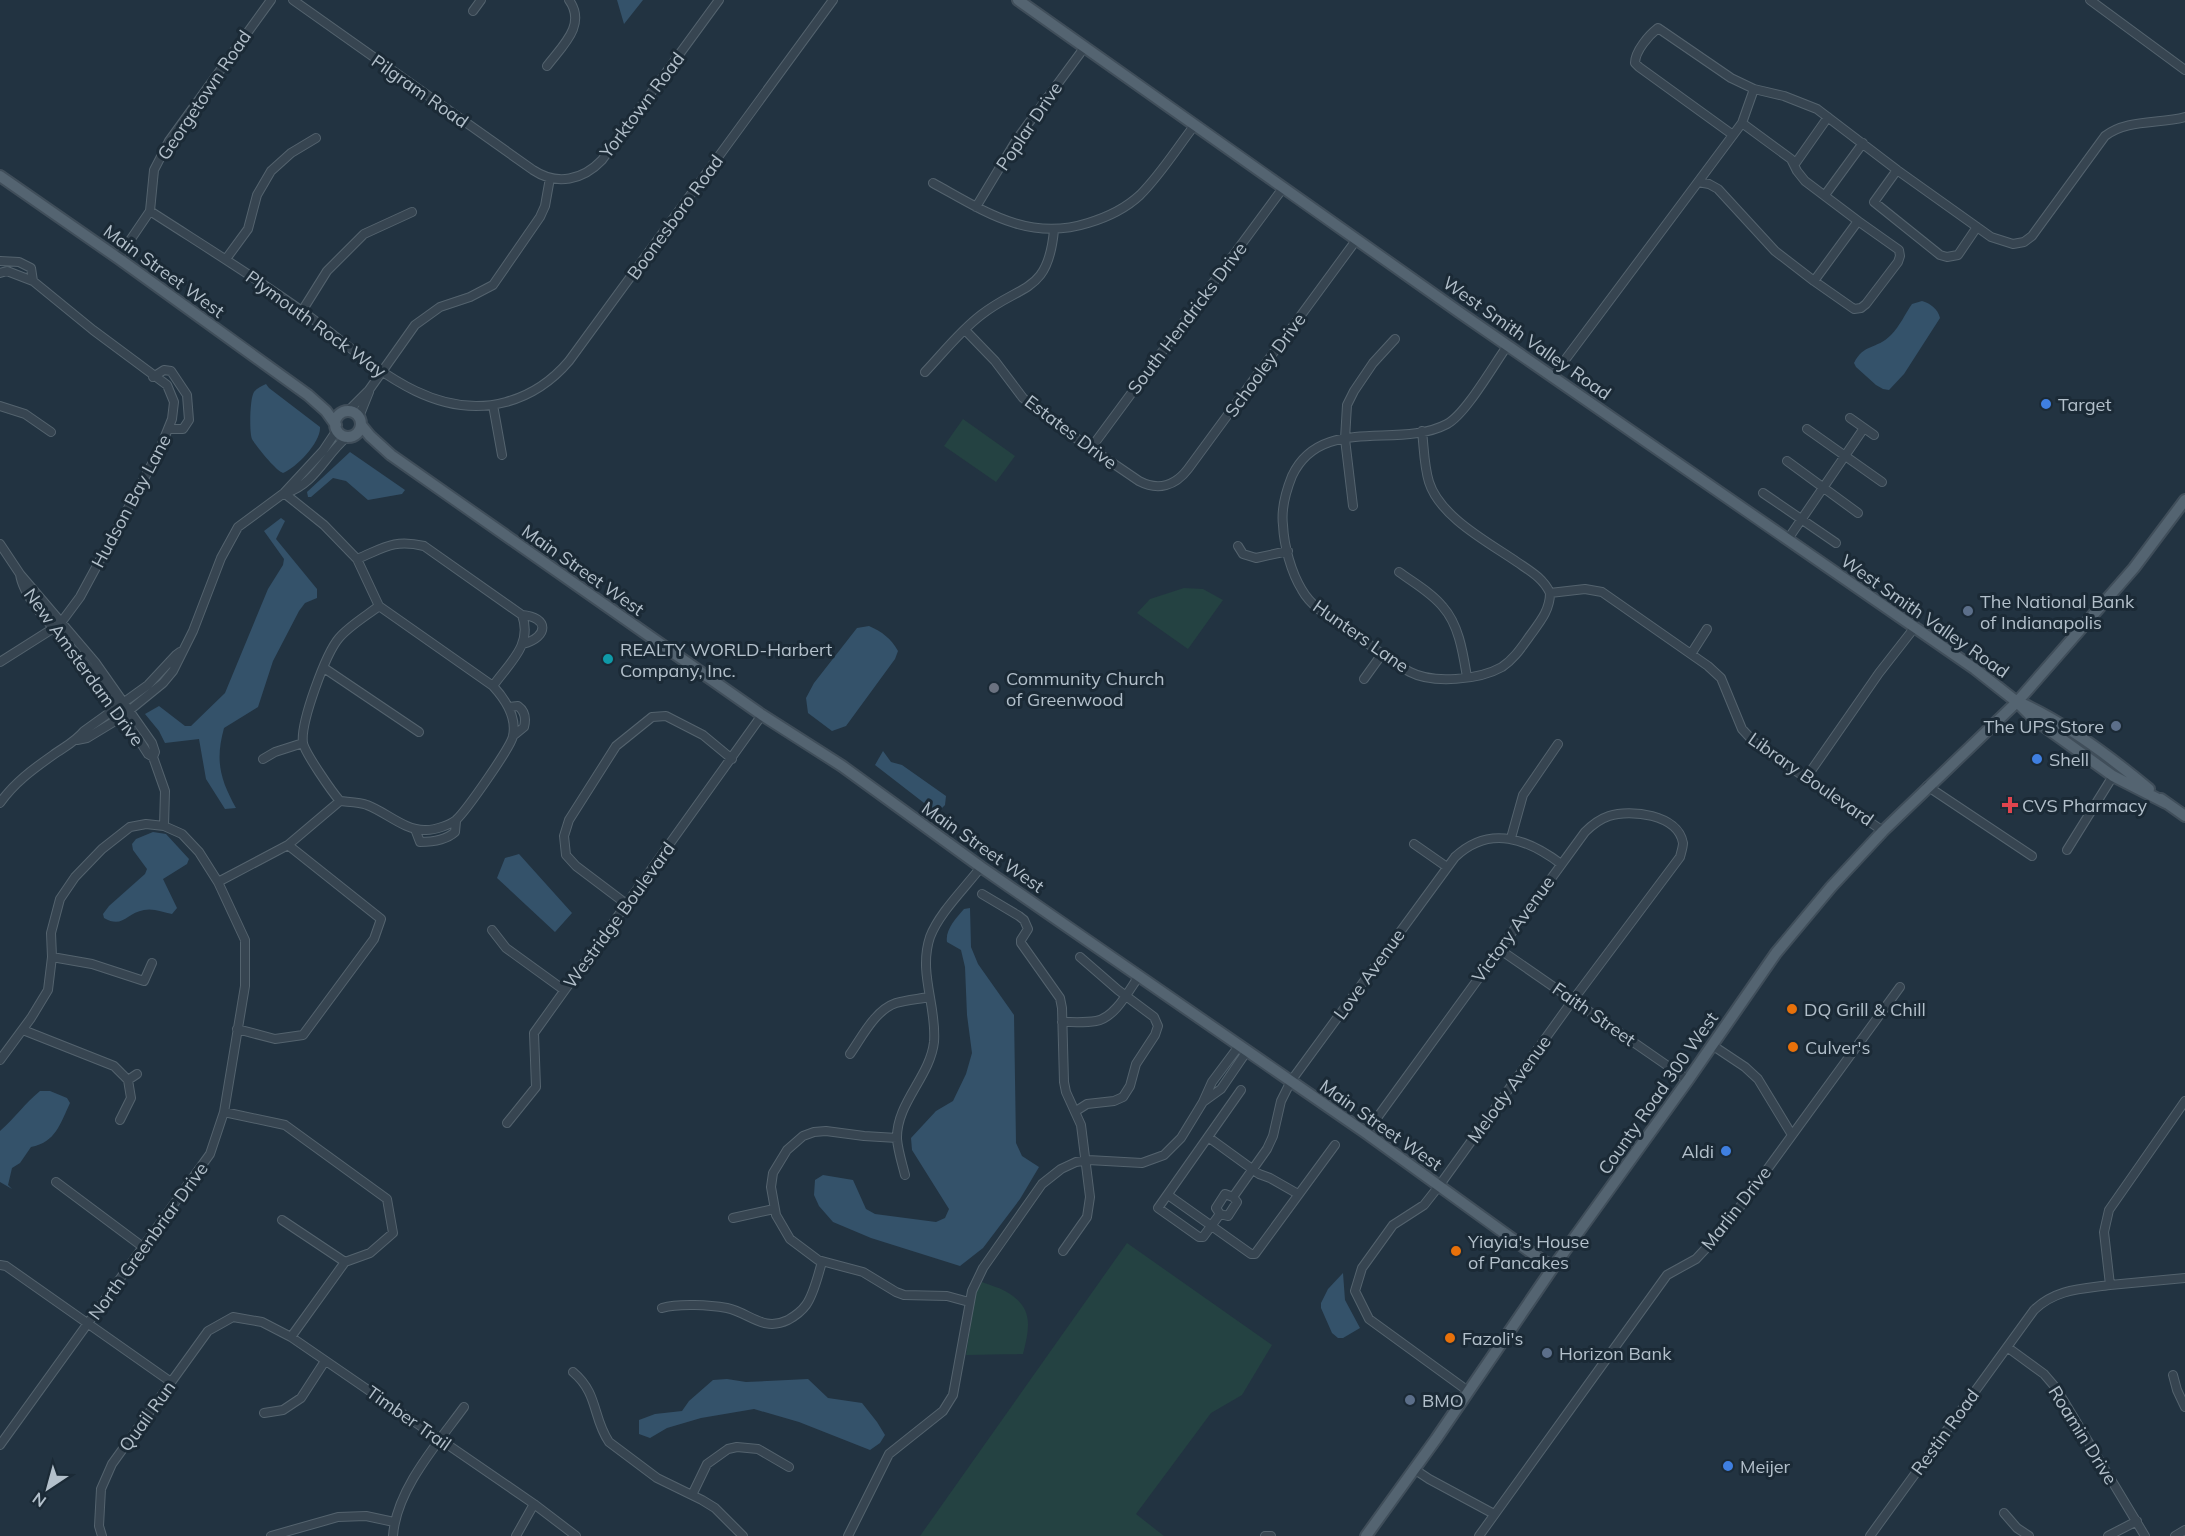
<svg xmlns="http://www.w3.org/2000/svg" width="2185" height="1536" font-family="Mulish,sans-serif">
	<rect width="100%" height="100%" fill="#223341"/>
	<path fill="#244242" d="M963,419l52,37 -19,26 -52,-36z
		M1184,588l19,1 20,11 -35,49 -51,-36 13,-14z
		M1127,1243l145,102 -30,50 -31,18 -75,101 28,22h-244z
		M982,1282c7,3 16,5 23,9 29,16 25,35 18,63l-57,1 9,-61z"/>
	<path fill="#34526a" d="M617,0h26l-19,24z
		M1922,301c8,2 16,8 18,17l-36,56 -15,16 -6,-1 -7,-4 -20,-18 -2,-4c10,-20 22,-13 37,-28 9,-9 14,-21 21,-31z
		M266,384l3,4 51,39c1,15 -23,40 -37,46 -7,-2 -27,-27 -31,-34 -3,-7 -2,-42 2,-47 3,-4 8,-6 12,-8z
		M350,452l55,38 -3,4 -34,6 -22,-19 -13,-3 -22,19h-3l-1,-5z
		M281,518l4,3 -9,18 41,50v9l-12,5 -6,8 -26,50 -15,46 -34,21c-9,33 -4,51 12,80l-11,1 -19,-30 -7,-40 -34,4 -6,-12 -14,-17 14,-8 26,20h6l34,-33 43,-104 15,-24 1,-6 -20,-28z
		M869,626c13,6 22,12 29,25l-3,8 -49,67 -14,5 -24,-18 -2,-15 8,-15 43,-55z
		M883,751l8,11 11,3 44,31 -1,9 -8,8 -62,-48z
		M153,832l13,2 23,25 -2,5 -24,15 14,29 -5,6c-9,-2 -19,-6 -28,-4 -18,3 -21,19 -40,8l-1,-4 6,-8 36,-32 2,-5 -14,-19 -1,-6 4,-5z
		M519,854l53,59 -17,19 -58,-54 8,-20z
		M970,908l1,39 7,17 36,51 2,128 6,13 17,11 -19,32 -37,49 -23,18 -89,-28 -38,-16 -14,-16 -5,-11 1,-15 8,-5 30,5 13,29 9,5 61,8 9,-4 4,-9 -37,-59 -1,-12 25,-27 17,-10 13,-27 6,-21 -5,-38 -2,-48 -4,-17 -14,-8c-2,-12 9,-24 17,-33z
		M40,1091h10l17,7 3,5c-10,21 -14,39 -39,44l-11,16 -8,5 -4,17 4,4 -12,-7v-51c15,-13 25,-28 40,-40z
		M1343,1273l2,27 15,28 -17,10h-5l-6,-5 -11,-25v-5l7,-14z
		M727,1379l19,3 62,-3 20,19 34,5 15,19 8,13 -5,8 -10,7 -71,-28 -45,-13 -53,9 -34,10 -17,10 -11,-4v-14l16,-6 27,-3 7,-10 24,-21z"/>
	<g fill="none" stroke-linecap="round" stroke-linejoin="round">
		<defs>
			<path id="minor" d="M293,0l240,170c24,16 50,10 69,-10l117,-160
				M2090,0l95,70
				M473,11l8,-11
				M547,66c15,-20 40,-41 22,-66
				M1742,123l49,36 6,12 8,10 53,40
				M1733,135l-94,-68 -4,-4c0,-12 14,-28 23,-35l73,50 23,11
				M1795,164l33,-47
				M1897,170l-23,32 66,53 7,2 11,-2 19,-28
				M1698,182l44,-59 12,-34 30,7 33,13 80,61 94,67 22,7 11,-2 8,-6 73,-100c21,-17 55,-12 80,-19
				M933,183c51,28 95,59 155,40 20,-6 37,-14 52,-28 21,-21 37,-47 54,-69
				M1825,195l38,-52
				M976,207l41,-68 67,-91
				M150,211c51,33 103,65 152,100 59,42 124,113 204,91 26,-7 46,-21 63,-41l264,-361
				M118,258l32,-47 4,-41 15,-29 102,-141
				M226,259l22,-30 9,-34 14,-24 20,-18 25,-15
				M0,261l19,1 12,6 2,13
				M0,273l7,-2 26,10 60,49 74,55 7,17 -2,17 -13,32 -79,146 -20,27 -60,38
				M302,311l25,-40 37,-37 48,-22
				M965,330l30,31 28,37 28,23 88,60c19,10 36,5 49,-12l169,-230
				M925,372c18,-19 35,-41 56,-57 41,-32 67,-21 73,-85
				M1553,376l145,-194 11,2 9,5 57,62 39,30 44,-60 41,29 1,6 -2,6 -32,42 -5,4 -7,1 -40,-28
				M153,377l11,-7 7,1 16,24 2,25 -6,9h-15
				M493,405l9,50
				M0,406l25,8 26,18
				M348,411l21,-21 46,-65 25,-18 30,-10 23,-12 47,-68 5,-11 5,-28
				M359,417l10,-25
				M1850,418l24,17
				M1807,429l75,53
				M1422,431c2,17 2,35 7,51 11,35 59,60 88,80 13,9 26,16 33,31 0,18 -11,30 -21,44 -8,11 -15,22 -27,30 -23,13 -69,17 -92,5 -19,-10 -35,-24 -53,-36 -18,-13 -44,-26 -55,-46 -11,-18 -18,-44 -19,-65 -2,-16 3,-34 9,-49 29,-62 106,-26 155,-52 19,-10 47,-60 61,-79
				M1091,448l192,-260
				M1787,461l71,52
				M286,493c29,-9 39,-38 61,-56
				M1763,493l73,50
				M1353,506l-8,-67 2,-34 7,-14 19,-28 22,-24
				M1788,539l76,-111
				M0,544l20,30
				M1238,546l5,8 13,4 32,-7
				M357,559c27,-11 36,-20 67,-13l98,69c11,30 -13,48 -29,71
				M1399,572c15,11 33,21 44,35 16,18 20,46 24,70
				M1550,593l35,-4 17,3 106,74 13,12 21,51 12,13 129,89
				M522,615c27,2 27,22 1,29
				M1691,654l16,-25
				M324,668l95,64
				M1364,679l18,-25
				M509,707l9,-1c7,5 8,13 6,21l-11,9
				M77,740l10,-2 33,-20 43,-35 10,-12 20,-40 28,-73 17,-31 46,-34 39,-42 14,-21
				M153,757l-5,-3c-18,-28 -37,-58 -57,-84 -19,-25 -67,-65 -71,-96l75,88 57,81 3,9 -2,5 12,34 -1,35
				M263,759l12,-7 28,-9
				M1806,778l73,-105 36,-46
				M1927,786l105,70
				M340,801c-8,-9 -35,-48 -37,-58 -3,-20 23,-90 36,-105 10,-12 27,-22 40,-32
				M0,803c14,-20 33,-34 53,-48 11,-8 22,-13 31,-24l64,-46 28,-30 4,-3
				M415,829l5,13c12,0 26,-2 35,-10l1,-11
				M1511,838l12,-43 35,-51
				M1414,844l33,23
				M2067,850l46,-74
				M218,882l70,-37 52,-44c9,1 20,1 27,4 19,7 38,26 59,25 9,0 24,-5 30,-10 10,-9 55,-73 57,-84 4,-19 -8,-37 -20,-50l-114,-80 -22,-47 -33,-34 -40,-32
				M982,894l37,22 5,4 4,9 -7,11v3l39,55 2,10 2,74 2,10 15,33 9,72 -3,20 -24,34
				M625,903l-49,-37 -10,-11 -2,-19 5,-16 47,-74 36,-29 14,-1 37,19 29,24
				M492,930l14,18 58,42
				M1499,949l189,131
				M52,957l40,7 52,17 8,-18
				M1062,1022c11,0 23,1 34,-1 19,-3 33,-31 43,-45
				M237,1029l38,10 28,-4 71,-96 7,-20 -93,-74
				M23,1030l91,36 14,14
				M1712,1045l33,22 13,12 34,56
				M1239,1046l-27,36 -9,20 18,-13 26,-38
				M850,1054c12,-17 25,-44 46,-51 10,-3 23,-4 33,-6
				M0,1060l31,-42 17,-28 4,-33 -1,-24 9,-34 15,-22 27,-28 28,-22 16,-3 18,2 18,8 17,18 19,30 27,58v46l-21,126 -14,42 -210,291
				M1076,1111l11,-7 27,-3 9,-4 7,-11 6,-22 19,-29 3,-9 -4,-9 -36,-27 -38,-33
				M224,1112l61,13 102,74 6,34 -23,20 -25,9 -54,75
				M120,1120l11,-22 -3,-18 9,-6
				M507,1123l29,-36 -2,-54 228,-318
				M1366,1133l219,-301c7,-7 15,-13 24,-16 21,-7 69,-2 74,27 0,4 -2,10 -3,14l-107,143 -134,186 -15,19 -31,20 -31,43 -7,23 14,28 99,72
				M1208,1137l51,37 11,4 28,16
				M897,1138l-33,-2 -38,-5 -12,1 -11,4 -16,14 -14,23 -2,14 5,28 14,24 28,21 45,12 33,20 8,3 43,1 22,6
				M905,1175c-3,-12 -7,-24 -8,-36 -1,-36 33,-62 37,-97 3,-36 -16,-69 -4,-105 9,-24 35,-49 51,-70
				M56,1182l87,65
				M1225,1194l8,3 4,5 -9,14 -8,-2 -4,-6z
				M1168,1195l83,59h4l80,-109
				M1233,1197l34,-48 6,-13 8,-35 10,-20 164,-224c35,-33 73,-18 106,7
				M1220,1214l-17,23h-4l-41,-29 83,-118
				M733,1218l41,-9
				M282,1220l63,42
				M0,1265l6,1 165,116
				M2110,1285l75,-7
				M662,1308c17,-5 48,-3 65,0 23,5 36,24 61,12 7,-4 13,-8 18,-15 8,-11 12,-30 16,-43
				M2007,1347l37,27 12,14 89,148
				M573,1372c26,22 19,45 36,70l48,36 45,22 13,8 28,28
				M2173,1375l4,15 8,17
				M264,1413l19,-3 18,-12 24,-37
				M1414,1469l15,10 65,35
				M692,1495l15,-31 21,-15 9,-2 21,2 31,18
				M2004,1513l13,15 12,8
				M102,1536l-3,-10 2,-37 11,-25 96,-133 25,-14 29,5 29,15 243,167 42,32
				M271,1536l67,-19 28,-1 28,6
				M393,1536c3,-46 44,-92 71,-129
				M516,1536l18,-32
				M848,1536l41,-82 54,-43 10,-16 19,-104 11,-23 59,-84 19,-15 15,-7 12,-2 54,3 22,-8 17,-17 22,-36
				M1265,1536h6
				M1479,1536l188,-261 29,-16 27,-29 177,-243
				M1870,1536l164,-226c22,-21 47,-21 76,-25l-6,-53 5,-22 76,-109
				M2108,1536l29,-15
				M2175,1536l10,-6"/>
			<path id="major" d="M1018,0l441,312 516,357 42,33 17,17 79,57 53,27
				M0,176l118,82 190,137 18,16 10,14
				M335 424a13 13 0 1 1 26 0a13 13 0 1 1-26 0Z
				M361,425l9,11 21,19 371,260 80,51 139,101 385,266 177,128 11,5
				M2023,704c42,19 90,55 126,85
				M2161,799l24,17
				M1366,1536l70,-97 118,-173 134,-186 88,-127 55,-66 52,-56 134,-129 117,-134 51,-68"/>
		</defs>
		<use href="#minor" stroke="#54636e" stroke-width="10"/>
		<use href="#major" stroke="#404e5a" stroke-width="14"/>
		<use href="#minor" stroke="#374551" stroke-width="8"/>
		<use href="#major" stroke="#546471" stroke-width="10"/>
	</g>
	<g fill="#3f7fe0" stroke="#1b2a36" stroke-width="2">
		<circle cx="2046" cy="404" r="6"/>
		<circle cx="2037" cy="759" r="6"/>
		<circle cx="1726" cy="1151" r="6"/>
		<circle cx="1728" cy="1466" r="6"/>
	</g>
	<g fill="#5c6f8a" stroke="#1b2a36" stroke-width="2">
		<circle cx="1968" cy="611" r="6"/>
		<circle cx="2116" cy="726" r="6"/>
		<circle cx="1547" cy="1353" r="6"/>
		<circle cx="1410" cy="1400" r="6"/>
	</g>
	<circle fill="#0f9aa8" stroke="#1b2a36" stroke-width="2" cx="608" cy="659" r="6"/>
	<circle fill="#6b7280" stroke="#1b2a36" stroke-width="2" cx="994" cy="688" r="6"/>
	<path fill="#e0444e" stroke="#1b2a36" stroke-width="2" d="M2007 796h6v6h6v6h-6v6h-6v-6h-6v-6h6z"/>
	<g fill="#e8710a" stroke="#1b2a36" stroke-width="2">
		<circle cx="1792" cy="1009" r="6"/>
		<circle cx="1793" cy="1047" r="6"/>
		<circle cx="1456" cy="1251" r="6"/>
		<circle cx="1450" cy="1338" r="6"/>
	</g>
	<g text-anchor="middle" dominant-baseline="central" stroke-width="6" stroke-linejoin="round" paint-order="stroke">
		<g font-size="18" fill="#b3c0cb" stroke="#1b2a36">
			<text transform="translate(420 91) rotate(35)">Pilgram Road</text>
			<text transform="translate(204 95) rotate(-56)">Georgetown Road</text>
			<text transform="translate(642 105) rotate(-53)">Yorktown Road</text>
			<text transform="translate(1029 126) rotate(-56)">Poplar Drive</text>
			<text transform="translate(675 217) rotate(-54)">Boonesboro Road</text>
			<text transform="translate(164 271) rotate(36)">Main Street West</text>
			<text transform="translate(1187 318) rotate(-53)">South Hendricks Drive</text>
			<text transform="translate(316 324) rotate(36)">Plymouth Rock Way</text>
			<text transform="translate(1527 338) rotate(35)">West Smith Valley Road</text>
			<text transform="translate(1265 365) rotate(-54)">Schooley Drive</text>
			<text transform="translate(1071 432) rotate(37)">Estates Drive</text>
			<text transform="translate(131 501) rotate(-62)">Hudson Bay Lane</text>
			<text transform="translate(583 570) rotate(35)">Main Street West</text>
			<text transform="translate(1925 616) rotate(35)">West Smith Valley Road</text>
			<text transform="translate(1361 636) rotate(35)">Hunters Lane</text>
			<text transform="translate(84 667) rotate(54)">New Amsterdam Drive</text>
			<text transform="translate(1811 779) rotate(35)">Library Boulevard</text>
			<text transform="translate(983 847) rotate(35)">Main Street West</text>
			<text transform="translate(619 915) rotate(-54)">Westridge Boulevard</text>
			<text transform="translate(1513 929) rotate(-54)">Victory Avenue</text>
			<text transform="translate(1369 974) rotate(-54)">Love Avenue</text>
			<text transform="translate(1594 1014) rotate(35)">Faith Street</text>
			<text transform="translate(1509 1089) rotate(-54)">Melody Avenue</text>
			<text transform="translate(1658 1093) rotate(-55)">County Road 300 West</text>
			<text transform="translate(1381 1125) rotate(35)">Main Street West</text>
			<text transform="translate(1736 1208) rotate(-52)">Marlin Drive</text>
			<text transform="translate(148 1241) rotate(-54)">North Greenbriar Drive</text>
			<text transform="translate(147 1416) rotate(-54)">Quail Run</text>
			<text transform="translate(409 1418) rotate(35)">Timber Trail</text>
			<text transform="translate(1945 1432) rotate(-54)">Restin Road</text>
			<text transform="translate(2083 1435) rotate(58)">Roamin Drive</text>
		</g>
		<g font-size="18" fill="#b3c0cb" stroke="#1b2a36" text-anchor="start">
			<text x="2058" y="404">Target</text>
			<text x="1980" y="601">The National Bank<tspan x="1980" dy="21">of Indianapolis</tspan></text>
			<text x="620" y="649">REALTY WORLD-Harbert<tspan x="620" dy="21">Company, Inc.</tspan></text>
			<text x="1006" y="678">Community Church<tspan x="1006" dy="21">of Greenwood</tspan></text>
			<text x="2104" y="726" text-anchor="end">The UPS Store</text>
			<text x="2049" y="759">Shell</text>
			<text x="2022" y="805">CVS Pharmacy</text>
			<text x="1804" y="1009">DQ Grill &amp; Chill</text>
			<text x="1805" y="1047">Culver's</text>
			<text x="1714" y="1151" text-anchor="end">Aldi</text>
			<text x="1468" y="1241">Yiayia's House<tspan x="1468" dy="21">of Pancakes</tspan></text>
			<text x="1462" y="1338">Fazoli's</text>
			<text x="1559" y="1353">Horizon Bank</text>
			<text x="1422" y="1400">BMO</text>
			<text x="1740" y="1466">Meijer</text>
		</g>
	</g>
	<g transform="translate(48 1488) rotate(216)" stroke="#1b2a36" stroke-width="4.5" paint-order="stroke">
	<path d="M0-4.5L10 22L0 15L-10 22Z" fill="#b3c0cb"/>
	<text y="-9" font-size="16" font-weight="bold" text-anchor="middle" fill="#b3c0cb">N</text>
	</g>
</svg>
